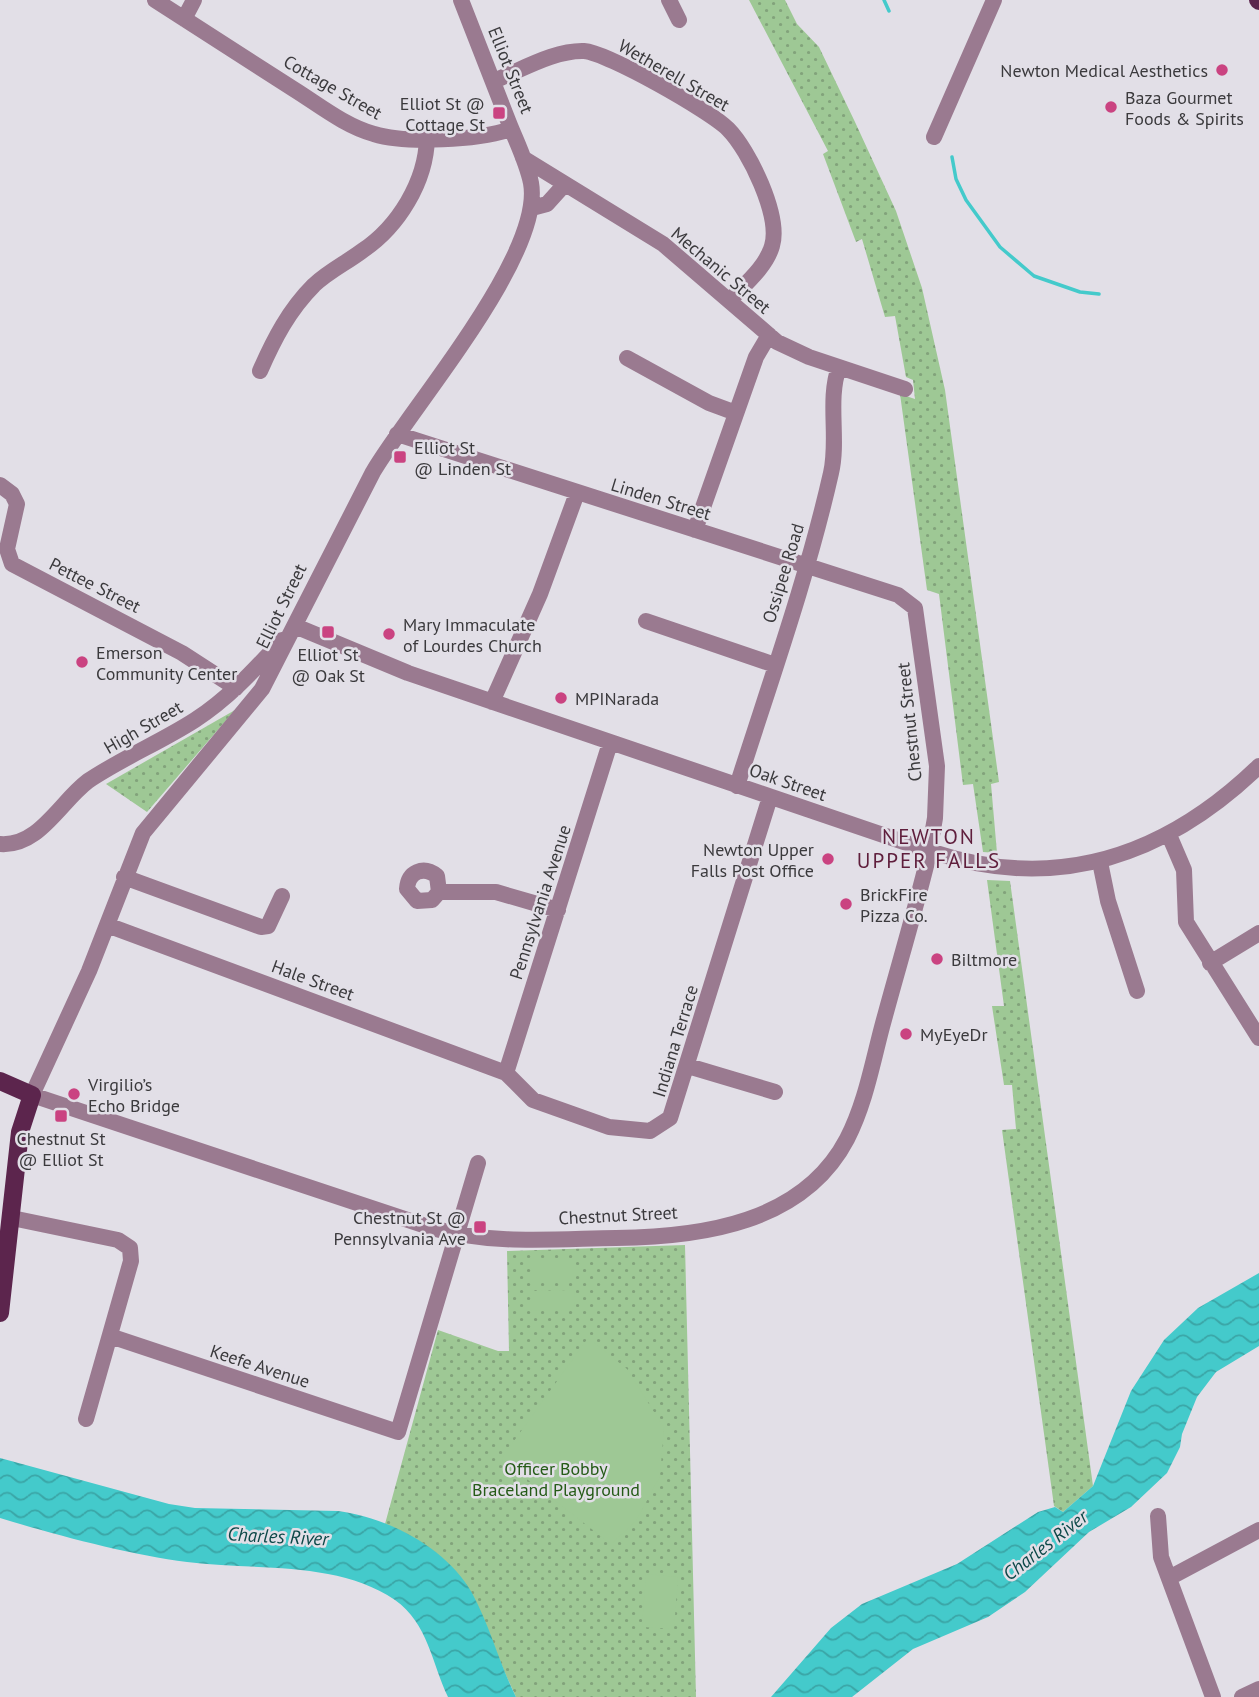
<svg xmlns="http://www.w3.org/2000/svg" width="1259" height="1697" font-family="'PT Sans',sans-serif">
	<defs>
		<pattern id="grass-dots" width="8" height="8" patternUnits="userSpaceOnUse" patternTransform="scale(1.75)"><rect width="8" height="8" fill="#9ec895"/><path d="M2 2h.1M6 6h.1" fill="none" stroke="#82a37b" stroke-width="1.8" stroke-linecap="round"/></pattern>
		<pattern id="water-waves" width="16" height="10" patternUnits="userSpaceOnUse" patternTransform="scale(1.75)"><rect width="16" height="10" fill="#44cacb"/><path d="M0 5q4-4 8 0t8 0" fill="none" stroke="#3aa5a6"/></pattern>
	</defs>
	<rect width="100%" height="100%" fill="#e2dfe7"/>
	<path fill="url(#grass-dots)" d="M749,0h36l12,24 22,23 36,75 41,89 26,77 23,102 54,392 -8,2 6,69 -14,-1 -10,-68 -10,1 -24,-191 -12,-4 -27,-196 15,5 -2,-19 -7,-3 -11,-61 -10,1 -23,-78 -6,3 -33,-88 5,-3z
		M235,710l-88,102 -41,-28z
		M987,880l23,1 83,605 -30,26 -9,-6 -52,-376 14,-1 -4,-44h-8l-12,-79h12z
		M685,1245l11,452h-180c-37,-78 -40,-136 -131,-173l53,-194 60,21h11l-2,-100z"/>
	<path fill="#9ec895" d="M531,1262h44v20h-44z
		M574,1290l1,20 -44,1v-20z
		M588,1338l39,31 37,59 -4,48 -24,45 -25,23 -110,-85z
		M646,1574l32,3 -4,52 -32,-2z"/>
	<path fill="url(#water-waves)" d="M1259,1273v73l-43,26 -19,25 -15,37 -2,13 -13,26 -36,34 -42,25 -64,60 -37,25 -75,32 -61,48h-81l60,-69 31,-24 95,-40 81,-52 17,-5 8,5 30,-26 38,-95 33,-51 34,-32z
		M0,1458l169,46 26,4 143,3c49,6 109,37 134,82 18,33 27,70 44,104h-68c-16,-33 -20,-74 -53,-97 -59,-40 -140,-29 -208,-38 -57,-7 -131,-27 -187,-44z"/>
	<g fill="none" stroke-linecap="round" stroke-linejoin="round">
		<path stroke="#44cacb" stroke-width="3.5" d="M884,0l5,11
			M952,157l4,22 10,21 34,47 34,29 46,16 19,2"/>
		<path stroke="#9a7a90" stroke-width="16" d="M155,0c46,30 93,60 140,90 24,15 50,36 79,44 32,10 105,6 137,-5
			M669,0l10,20
			M184,19l10,-19
			M493,81c27,-10 61,-31 91,-30 24,2 126,60 144,78 21,21 53,87 44,117 -6,21 -27,38 -42,54
			M934,137l60,-137
			M523,158l140,86 114,98 32,15 96,32
			M532,208l15,-4 18,-20
			M627,358l82,45 27,10
			M260,371c14,-32 29,-61 54,-86 15,-14 32,-22 48,-34 36,-24 64,-69 65,-113
			M397,434l501,161 17,13 22,158 -2,52 -7,40c-14,57 -31,113 -46,169 -10,38 -17,77 -35,112 -44,84 -145,98 -231,99 -62,1 -124,7 -184,-10l-400,-133 57,-124 54,-138 119,-144 111,-217c39,-66 171,-217 158,-289 -4,-20 -14,-40 -22,-60 -16,-41 -32,-82 -48,-123
			M0,485l12,9 5,10 -10,45 5,15 170,89 54,35
			M695,530l61,-173 13,-22
			M646,621l129,44
			M295,626l113,47 525,179c125,41 234,3 326,-86
			M492,702l48,-108 37,-101
			M737,786c33,-104 70,-207 94,-313 8,-34 -4,-73 8,-106
			M1169,835l15,35 2,52 73,116
			M0,844c39,3 60,-42 88,-63 34,-23 73,-39 107,-61 34,-22 60,-51 87,-80
			M1100,862l8,39 29,90
			M124,877l137,50 7,-1 14,-30
			M439,892l-7,8 -15,1 -10,-12c1,-17 16,-24 30,-13l2,16h57l62,18
			M107,925l399,148
			M1210,963l49,-30
			M688,1066l87,26
			M506,1073l27,27 76,27 41,4 20,-13 100,-321
			M506,1073l104,-330
			M12,1218l106,22 12,8 1,13 -45,158
			M110,1336l288,96 80,-269
			M1158,1516l3,41 52,140
			M1169,1578l90,-48
			M1242,1697l17,-8"/>
		<path stroke="#5c254d" stroke-width="18" d="M1258,0l1,1
			M0,1081l32,14 -12,37 -20,181"/>
	</g>
	<g fill="#ca4381" stroke="#e2dfe7" stroke-width="2.5">
		<circle cx="1222" cy="70" r="7"/>
		<circle cx="1111" cy="107" r="7"/>
		<rect x="492" y="106" width="14" height="14" rx="3.5"/>
		<rect x="393" y="450" width="14" height="14" rx="3.5"/>
		<rect x="321" y="625" width="14" height="14" rx="3.5"/>
		<circle cx="389" cy="634" r="7"/>
		<circle cx="82" cy="662" r="7"/>
		<circle cx="561" cy="698" r="7"/>
		<circle cx="828" cy="859" r="7"/>
		<circle cx="846" cy="904" r="7"/>
		<circle cx="937" cy="959" r="7"/>
		<circle cx="906" cy="1034" r="7"/>
		<circle cx="74" cy="1094" r="7"/>
		<rect x="54" y="1109" width="14" height="14" rx="3.5"/>
		<rect x="473" y="1220" width="14" height="14" rx="3.5"/>
	</g>
	<g text-anchor="middle" dominant-baseline="central" stroke-width="5" stroke-linejoin="round" paint-order="stroke">
		<g font-size="18" fill="#3b3a3d" stroke="#e2dfe7">
			<text transform="translate(511 70) rotate(68)">Elliot Street</text>
			<text transform="translate(674 75) rotate(30)">Wetherell Street</text>
			<text transform="translate(333 87) rotate(30)">Cottage Street</text>
			<text transform="translate(721 270) rotate(40)">Mechanic Street</text>
			<text transform="translate(661 499) rotate(17)">Linden Street</text>
			<text transform="translate(783 573) rotate(-73)">Ossipee Road</text>
			<text transform="translate(95 585) rotate(27)">Pettee Street</text>
			<text transform="translate(281 606) rotate(-64)">Elliot Street</text>
			<text transform="translate(909 722) rotate(-96)">Chestnut Street</text>
			<text transform="translate(143 727) rotate(-30)">High Street</text>
			<text transform="translate(788 782) rotate(19)">Oak Street</text>
			<text transform="translate(540 902) rotate(-72)">Pennsylvania Avenue</text>
			<text transform="translate(313 980) rotate(20)">Hale Street</text>
			<text transform="translate(675 1041) rotate(-73)">Indiana Terrace</text>
			<text transform="translate(618 1215) rotate(-3)">Chestnut Street</text>
			<text transform="translate(260 1366) rotate(18)">Keefe Avenue</text>
		</g>
		<g font-size="18" fill="#3b3a3d" stroke="#e2dfe7" text-anchor="start">
			<text x="1208" y="70" text-anchor="end">Newton Medical Aesthetics</text>
			<text x="1125" y="97">Baza Gourmet<tspan x="1125" dy="21">Foods &amp; Spirits</tspan></text>
			<text x="485" y="103" text-anchor="end">Elliot St @<tspan x="485" dy="21">Cottage St</tspan></text>
			<text x="414" y="447">Elliot St<tspan x="414" dy="21">@ Linden St</tspan></text>
			<text x="403" y="624">Mary Immaculate<tspan x="403" dy="21">of Lourdes Church</tspan></text>
			<text x="96" y="652">Emerson<tspan x="96" dy="21">Community Center</tspan></text>
			<text x="328" y="654" text-anchor="middle">Elliot St<tspan x="328" dy="21">@ Oak St</tspan></text>
			<text x="575" y="698">MPINarada</text>
			<text x="814" y="849" text-anchor="end">Newton Upper<tspan x="814" dy="21">Falls Post Office</tspan></text>
			<text x="860" y="894">BrickFire<tspan x="860" dy="21">Pizza Co.</tspan></text>
			<text x="951" y="959">Biltmore</text>
			<text x="920" y="1034">MyEyeDr</text>
			<text x="88" y="1084">Virgilio’s<tspan x="88" dy="21">Echo Bridge</tspan></text>
			<text x="61" y="1138" text-anchor="middle">Chestnut St<tspan x="61" dy="21">@ Elliot St</tspan></text>
			<text x="466" y="1217" text-anchor="end">Chestnut St @<tspan x="466" dy="21">Pennsylvania Ave</tspan></text>
		</g>
		<g font-size="18" fill="#255b17" stroke="#e2dfe7">
			<text x="556" y="1468">Officer Bobby<tspan x="556" dy="21">Braceland Playground</tspan></text>
		</g>
		<g font-size="19" font-style="italic" fill="#0c4848" stroke="#e2dfe7">
			<text transform="translate(278 1536) rotate(3)">Charles River</text>
			<text transform="translate(1045 1545) rotate(-38)">Charles River</text>
		</g>
		<g font-size="21" letter-spacing="2" fill="#5f1e3c" stroke="#e2dfe7">
			<text x="929" y="836">NEWTON<tspan x="929" dy="24">UPPER FALLS</tspan></text>
		</g>
	</g>
</svg>
